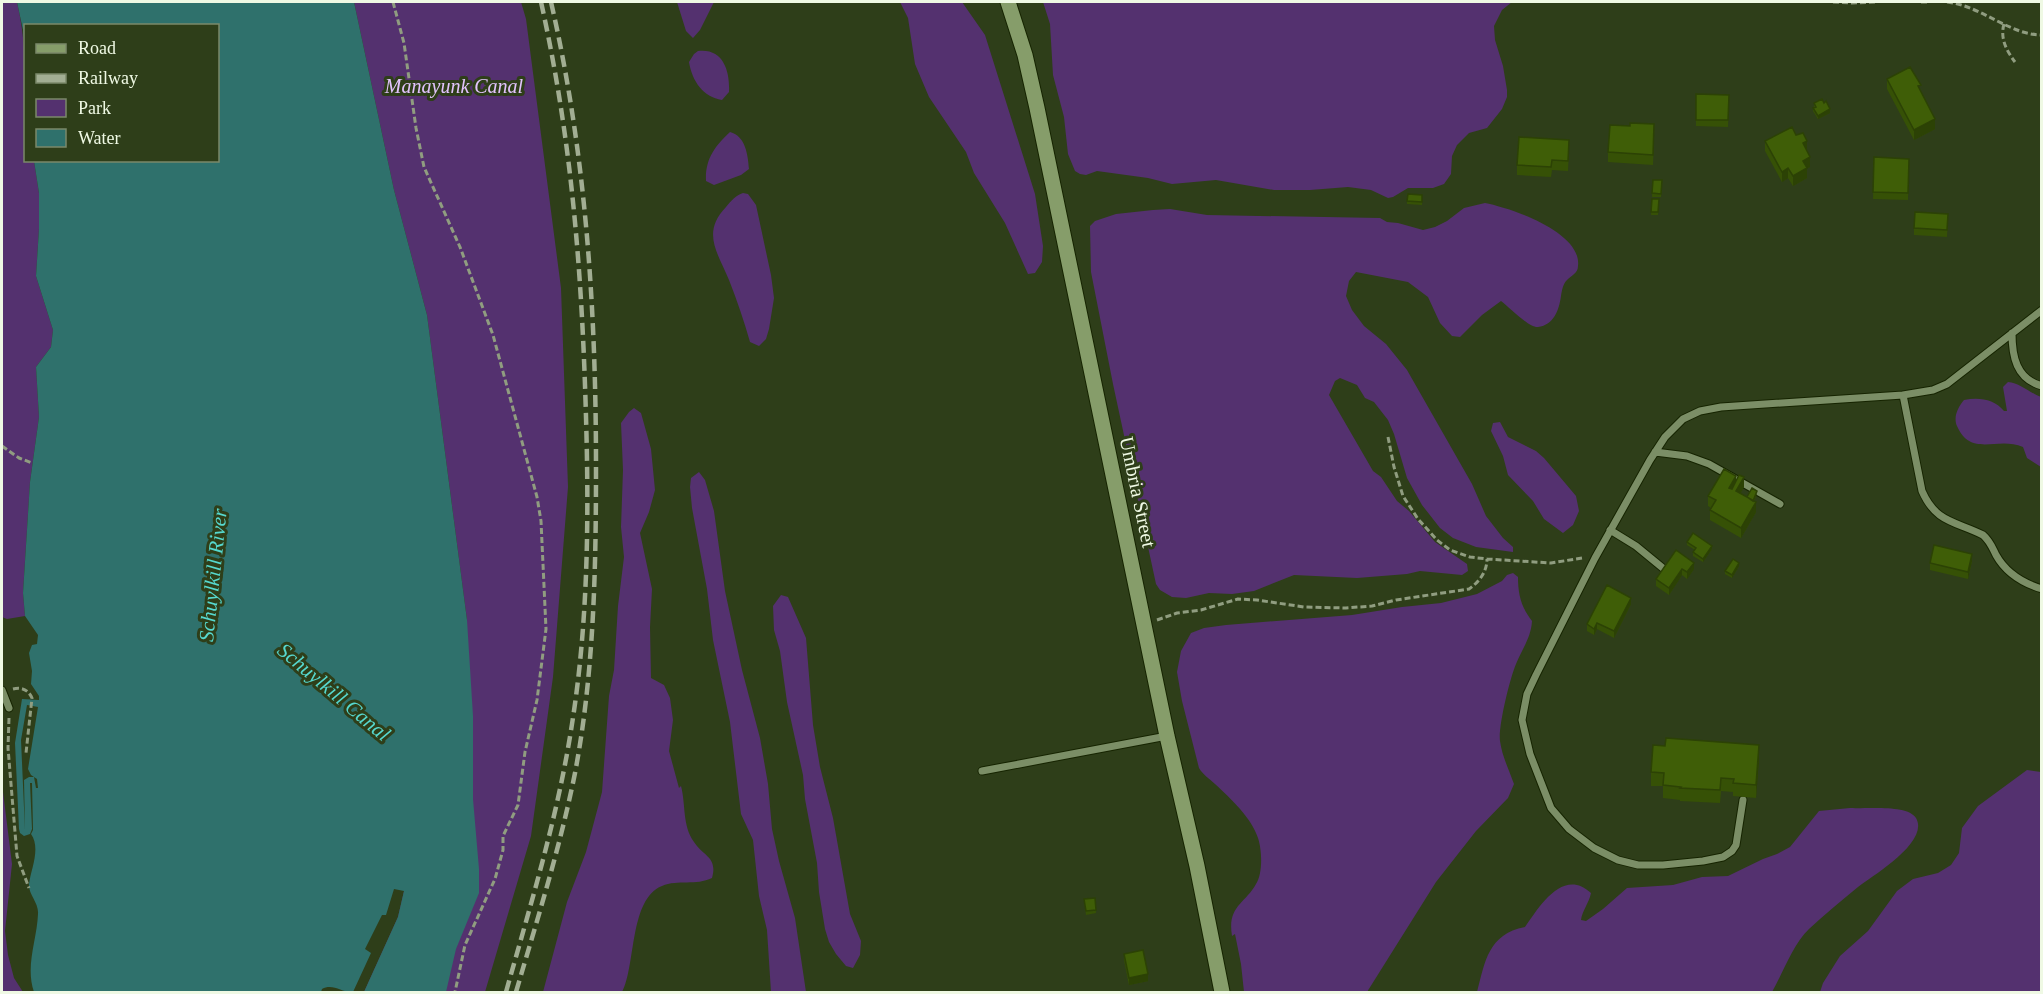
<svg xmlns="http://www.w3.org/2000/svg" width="2043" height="994" font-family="'Times New Roman',serif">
	<rect width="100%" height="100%" fill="#2e3e19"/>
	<path fill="#54316f" d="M2,2h15c12,52 9,105 9,158l8,1 5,32v36l-3,47 17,54 -2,17 -15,20 3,50 -9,65 -7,111 2,23 -18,3 -5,-2z
		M354,2h167l5,17 35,269 7,199 -15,190 -22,159 -46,156h-121l34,-75 69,-297 -40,-305 -33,-125z
		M677,2h37l-14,28 -7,8 -7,-7z
		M900,2h62l23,33 50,159 8,52 -1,16 -7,11 -7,1 -23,-51 -31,-50 -8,-21 -37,-55 -14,-33 -7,-46z
		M1043,2h469l-10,8 -8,16 1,14 8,26 4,24v7l-5,12 -15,19 -18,5 -12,12 -5,11 -1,18 -7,10 -11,4h-25l-15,9 -5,1 -17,-8 -23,-3 -38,3h-36l-58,-10 -44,4 -24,-6 -51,-7 -11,4 -6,-1 -5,-3 -7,-17 -4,-37 -11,-42 -3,-51z
		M698,51c26,-3 32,21 31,41l-7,8c-19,-3 -30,-19 -33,-38l5,-8z
		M730,132c16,4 18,24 19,37l-8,6 -27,10 -8,-4c-1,-22 9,-35 24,-49z
		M743,193l5,1 8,11 15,70 3,23 -5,31 -3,10 -7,7 -9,-4c-6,-21 -13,-42 -21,-62 -11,-27 -28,-47 -3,-73 5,-6 10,-12 17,-14z
		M1485,203c26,5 97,29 93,63 0,7 -6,9 -11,14 -4,4 -5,10 -6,16 -2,14 -7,29 -23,31 -9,1 -29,-20 -37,-26l-19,14 -22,22 -8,-1 -12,-13 -12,-26 -20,-15 -52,-10 -7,9 -3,15 6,14 12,16 22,18 21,26 65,114 14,32 17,22 10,9v5l-37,-5 -23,-9 -13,-10 -18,-23 -15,-27 -13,-44 -6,-14 -14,-18 -9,-4 -8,-13 -17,-7 -5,3 -6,14 44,76 8,6 16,24 12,10 26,31 32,22 1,7 -6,4 -42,-4 -13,3 -50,4 -63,-3 -40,16 -22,3 -23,-1 -23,5 -14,-1 -12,-7 -4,-6 -43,-200 -22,-112 -1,-46 5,-5 21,-7 37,-4 17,-1 37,6 173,3 7,4 11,1 25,7 12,-3 12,-6 17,-13z
		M2008,382c12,1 22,11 33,15v70l-14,-9 -4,-11c-26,-11 -52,11 -66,-21 -4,-9 1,-19 7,-26 15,-3 30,-1 40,11h3l-4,-24z
		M634,408l7,5 10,36 4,41 -6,22 -9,21 12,56 -2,38 1,51 13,7 6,13 3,22 -4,31 10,37 2,-2c5,19 1,39 13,56 9,14 24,15 18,36 -16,8 -34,1 -50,8 -33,13 -26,80 -40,106h-79l24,-90 19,-50 16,-60 7,-96 5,-26 4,-64 6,-49 -3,-30 2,-57 -2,-47 8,-11z
		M1500,422l8,15 28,14 8,7 32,38 3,15 -6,14 -10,8 -19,-14 -11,-18 -25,-26 -5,-19 -12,-25 2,-8z
		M699,472l6,8 9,31 11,80 17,79 18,68 8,46 4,45 7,32 16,57 11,74h-35l-4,-62 -8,-34 -6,-56 -12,-26 -11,-92 -17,-82 -6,-51 -15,-81 -2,-21 1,-9z
		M1513,573l5,4c0,17 3,30 14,44 -1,17 -10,28 -16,43 -6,14 -18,63 -16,77 2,15 9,29 14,43l-6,14 -32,33 -40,51 -69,110h-123l-3,-28 -6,-30 -3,2c-5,-30 13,-32 24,-52 7,-11 6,-34 2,-46 -7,-21 -27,-39 -43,-54 -6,-6 -12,-9 -16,-16l-17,-67 -5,-29 4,-21 10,-18 13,-5 22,-3 126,-10 50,-8 39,-4 36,-9 25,-13 5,-6z
		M781,595l7,2 18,41 7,87 7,42 13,51 17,96 11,27 -1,14 -7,13 -7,-2 -10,-12 -7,-12 -4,-13 -6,-37 -2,-29 -12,-64 -2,-24 -16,-73 -7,-51 -6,-21 -1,-24z
		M2027,770l14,2v220h-221l3,-9 17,-27 28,-25 29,-40 16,-12 25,-6 13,-8 8,-12 3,-25 16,-22z
		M2,784l10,80 -7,67 3,24 6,23 9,14h-21z
		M1850,808c15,1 58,-4 66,10 14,24 -44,58 -58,69 -17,14 -34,28 -49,42 -16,15 -26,44 -37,63h-295c8,-30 11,-58 48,-65 14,-20 38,-60 66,-34 -2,10 -9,18 -10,27l5,1 17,-12 24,-21 46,-3 29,-8 26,-1 35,-17 14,-5 13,-7 29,-36z"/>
	<path fill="#2f716c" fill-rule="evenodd" d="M17,2h337l40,188 33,125 40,305 6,96v83l6,70v24l-23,56 -10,43h-82l34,-75 6,-26 -10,-2 -8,26h-4l-17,34 6,4 -18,39c-11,1 -20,-9 -31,-3l-1,3h-287c-9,-26 3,-52 4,-78 1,-11 -10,-20 -9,-30 2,-15 12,-36 2,-50l2,-4 -1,-47h-2l2,46 -2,5 -6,2 -4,-3 -1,-4 -4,-86 7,-44 17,1v-4l-8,-12 1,-13 -3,-18 3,-8 5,-1 1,-9 -13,-19 -2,-23 7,-111 9,-65 -3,-50 15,-20 2,-17 -17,-54 3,-47v-36l-5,-32 184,-1v-134h-192l-1,24 -2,-20zM27,705l11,2 -10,62 3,6 6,4 1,9h-2l-2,-11h-5l-5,3 1,50 -4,-90z"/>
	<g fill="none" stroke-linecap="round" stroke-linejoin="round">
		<defs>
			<path id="service" d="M2012,333c0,23 4,46 30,53
				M1903,395l19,96c14,32 33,30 61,44 7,6 9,12 13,20 10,18 26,28 46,34
				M1655,452l32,4 22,8 71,40
				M1610,530l26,16 28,23
				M2,690l7,18
				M982,771l185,-35
				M1743,800l-7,45 -4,6 -9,6 -20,4 -40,4h-25l-20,-5 -24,-12 -25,-19 -18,-21 -21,-54 -8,-34 5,-26 9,-19 59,-117 55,-98 15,-23 18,-18 17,-8 21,-4 182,-12 30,-5 14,-6 95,-74"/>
			<path id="secondary" d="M1008,2l17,53 12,53 130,628 30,130 25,126"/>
		</defs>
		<use href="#service" stroke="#162401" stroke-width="9"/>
		<use href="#secondary" stroke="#162401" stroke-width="17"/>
		<path stroke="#909d80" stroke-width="3" stroke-dasharray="6 3" stroke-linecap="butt" d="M393,2l11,41 12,85 8,39 36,80 33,88 44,162 4,24 5,108 -9,71 -12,52 -7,53 -15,31v14l-8,29 -30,66 -10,47
			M1833,2l19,1 23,-1
			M1921,2h8
			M1947,2c35,4 62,33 95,33
			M2004,24c-4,14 2,26 11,38
			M1388,437l6,30 9,29 15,23 19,21 13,10 20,7 17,2 64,4 31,-5
			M2,446l17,12 13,5
			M1157,620l20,-7 24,-3 37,-11 19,1 47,7 42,1 26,-2 24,-6 73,-11c10,-7 18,-17 18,-30
			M13,689c8,-2 15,0 19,9l-6,55
			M9,718l-1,30 9,108 12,32"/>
		<use href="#service" stroke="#7b8e66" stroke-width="7"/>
		<use href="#secondary" stroke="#869d6a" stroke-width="15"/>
		<path stroke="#a2ae93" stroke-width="4.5" stroke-dasharray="12 6" stroke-linecap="butt" d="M506,992c25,-89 52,-176 66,-268 16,-101 17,-205 14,-307 -4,-143 -14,-276 -45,-415
			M516,992c21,-72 44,-144 59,-219 19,-100 21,-204 21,-306 0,-157 -10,-313 -45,-465"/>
	</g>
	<path fill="#365106" d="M1887,79l34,13 14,37 -21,11 -27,-51z
		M1729,95l-1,32 -32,-1v-6z
		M1814,103h10l6,10 -12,6 -5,-8v-3l1,-1z
		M1654,134l-1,31 -45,-3v-10z
		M1796,135l11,16 3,16 -3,1v10l-14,8 -5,-8 -6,4 -17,-31v-10z
		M1569,150l-1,21 -16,-1 -1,7 -34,-2v-10z
		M1874,157l35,2 -1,41 -35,-1z
		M1653,180h9l-1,17h-9z
		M1422,199v6l-15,-1v-3z
		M1652,199h7l-1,16h-7z
		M1948,214l-1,23 -33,-2v-7z
		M1736,481l8,6 -4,7 7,3 10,-3 -3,7 2,11 -15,26 -31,-18v-10l1,-2 -3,-2v-10z
		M1687,542l25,7 -9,13 -10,-6v-4l2,-2 -8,-5z
		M1676,550l18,19 -7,10 -5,-4 -13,20 -13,-9v-7z
		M1972,561l-4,18 -38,-9v-7z
		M1739,566l-7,12 -7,-4v-3z
		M1631,604l-17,34 -17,-9 -3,6 -7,-4v-7z
		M1759,758l-3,40 -23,-2v-4l-12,-1 -1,12 -40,-2v-1l-17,-2v-12h-12v-14z
		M1095,898l1,15 -10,2 -2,-16z
		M1124,954l24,27 -19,4 -5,-25z"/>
	<path fill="#2c4205" d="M1830,109v4l-12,6v-3z
		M1935,119v10l-21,11v-10z
		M1807,141v10l-4,-8z
		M1810,157v10l-7,3v-9z
		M1788,168v10l-6,4v-10z
		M1807,168v10l-14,8v-10z
		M1736,476v10l-7,12v-10z
		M1744,477v10l-8,14v-10z
		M1756,502v10l-15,26v-10z
		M1712,546v3l-9,13v-3z
		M1972,554v7l-4,18v-7z
		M1694,563v6l-7,10v-7z
		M1739,563v3l-7,12v-3z
		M1682,569v6l-13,20v-7z
		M1631,598v6l-17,34v-7z
		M1597,623v6l-3,6v-6z
		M1759,745v13l-3,40v-13z
		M1148,974v7l-19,4v-7z"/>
	<path fill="#3f5e07" stroke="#2c4205" stroke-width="1.5" d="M1910,67l11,18 -3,1 17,33 -21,11 -27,-51z
		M1696,94l33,1 -1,25h-32z
		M1822,99l2,4 2,-2 4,8 -12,7 -5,-8 3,-1 -2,-4z
		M1630,123l24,1 -1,31 -45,-3 2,-27 20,1z
		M1792,127l4,8 7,-2 4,8 -4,2 7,14 -7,4 4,7 -14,8 -5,-8 -6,4 -17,-31z
		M1519,137l50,3 -1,21 -16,-1 -1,7 -34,-2z
		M1874,157l35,2 -1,34 -35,-1z
		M1653,180h9l-1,14 -9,-1z
		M1408,194l14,1v7l-15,-1z
		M1652,199h7l-1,13h-7z
		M1915,212l33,2 -1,16 -33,-2z
		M1724,469l12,7 -7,12 3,1 7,-14 5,2 -8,14 20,11 -15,26 -31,-18 6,-10 -8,-4z
		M1752,488l5,3 -4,10 -6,-4z
		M1693,533l19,13 -9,13 -10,-7 3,-4 -9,-6z
		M1934,545l38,9 -4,18 -38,-9z
		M1676,550l18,13 -7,9 -5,-3 -13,19 -13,-9z
		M1733,559l6,4 -7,12 -7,-4z
		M1607,585l24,13 -17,33 -17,-8 -3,6 -7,-5z
		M1666,738l93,7 -3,40 -23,-2 1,-4 -13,-1 -1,12 -40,-2 1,-1 -18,-2 1,-12 -13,-1 2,-27 12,1z
		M1095,898l1,12 -10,1 -2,-12z
		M1143,950l5,24 -19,4 -5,-24z"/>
	<g text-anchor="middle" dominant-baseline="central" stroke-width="6" stroke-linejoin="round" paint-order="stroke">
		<g font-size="20" font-style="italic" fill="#e2c3fd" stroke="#2e3e19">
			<text x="454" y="86">Manayunk Canal</text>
		</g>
		<g font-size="20" fill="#eff9e4" stroke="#2e3e19">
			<text transform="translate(1138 492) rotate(78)">Umbria Street</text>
		</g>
		<g font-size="21" font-style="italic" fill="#56d8ce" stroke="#2e3e19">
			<text transform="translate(213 575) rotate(-84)">Schuylkill River</text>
			<text transform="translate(334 692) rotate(40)">Schuylkill Canal</text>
		</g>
	</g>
	<rect width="2043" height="994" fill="none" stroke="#eff9e4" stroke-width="6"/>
	<rect x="24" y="24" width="195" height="138" fill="#2e3e19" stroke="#7b896a" stroke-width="1.5"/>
	<rect x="36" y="44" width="30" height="9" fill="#869d6a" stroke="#7b896a" stroke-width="1.5"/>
	<text x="78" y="54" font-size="18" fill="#eff9e4">Road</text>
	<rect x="36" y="74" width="30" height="9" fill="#a2ae93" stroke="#7b896a" stroke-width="1.5"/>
	<text x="78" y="84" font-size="18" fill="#eff9e4">Railway</text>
	<rect x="36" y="99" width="30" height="18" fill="#54316f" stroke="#7b896a" stroke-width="1.5"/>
	<text x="78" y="114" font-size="18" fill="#eff9e4">Park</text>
	<rect x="36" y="129" width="30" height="18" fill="#2f716c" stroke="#7b896a" stroke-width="1.5"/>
	<text x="78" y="144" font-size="18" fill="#eff9e4">Water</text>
</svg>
